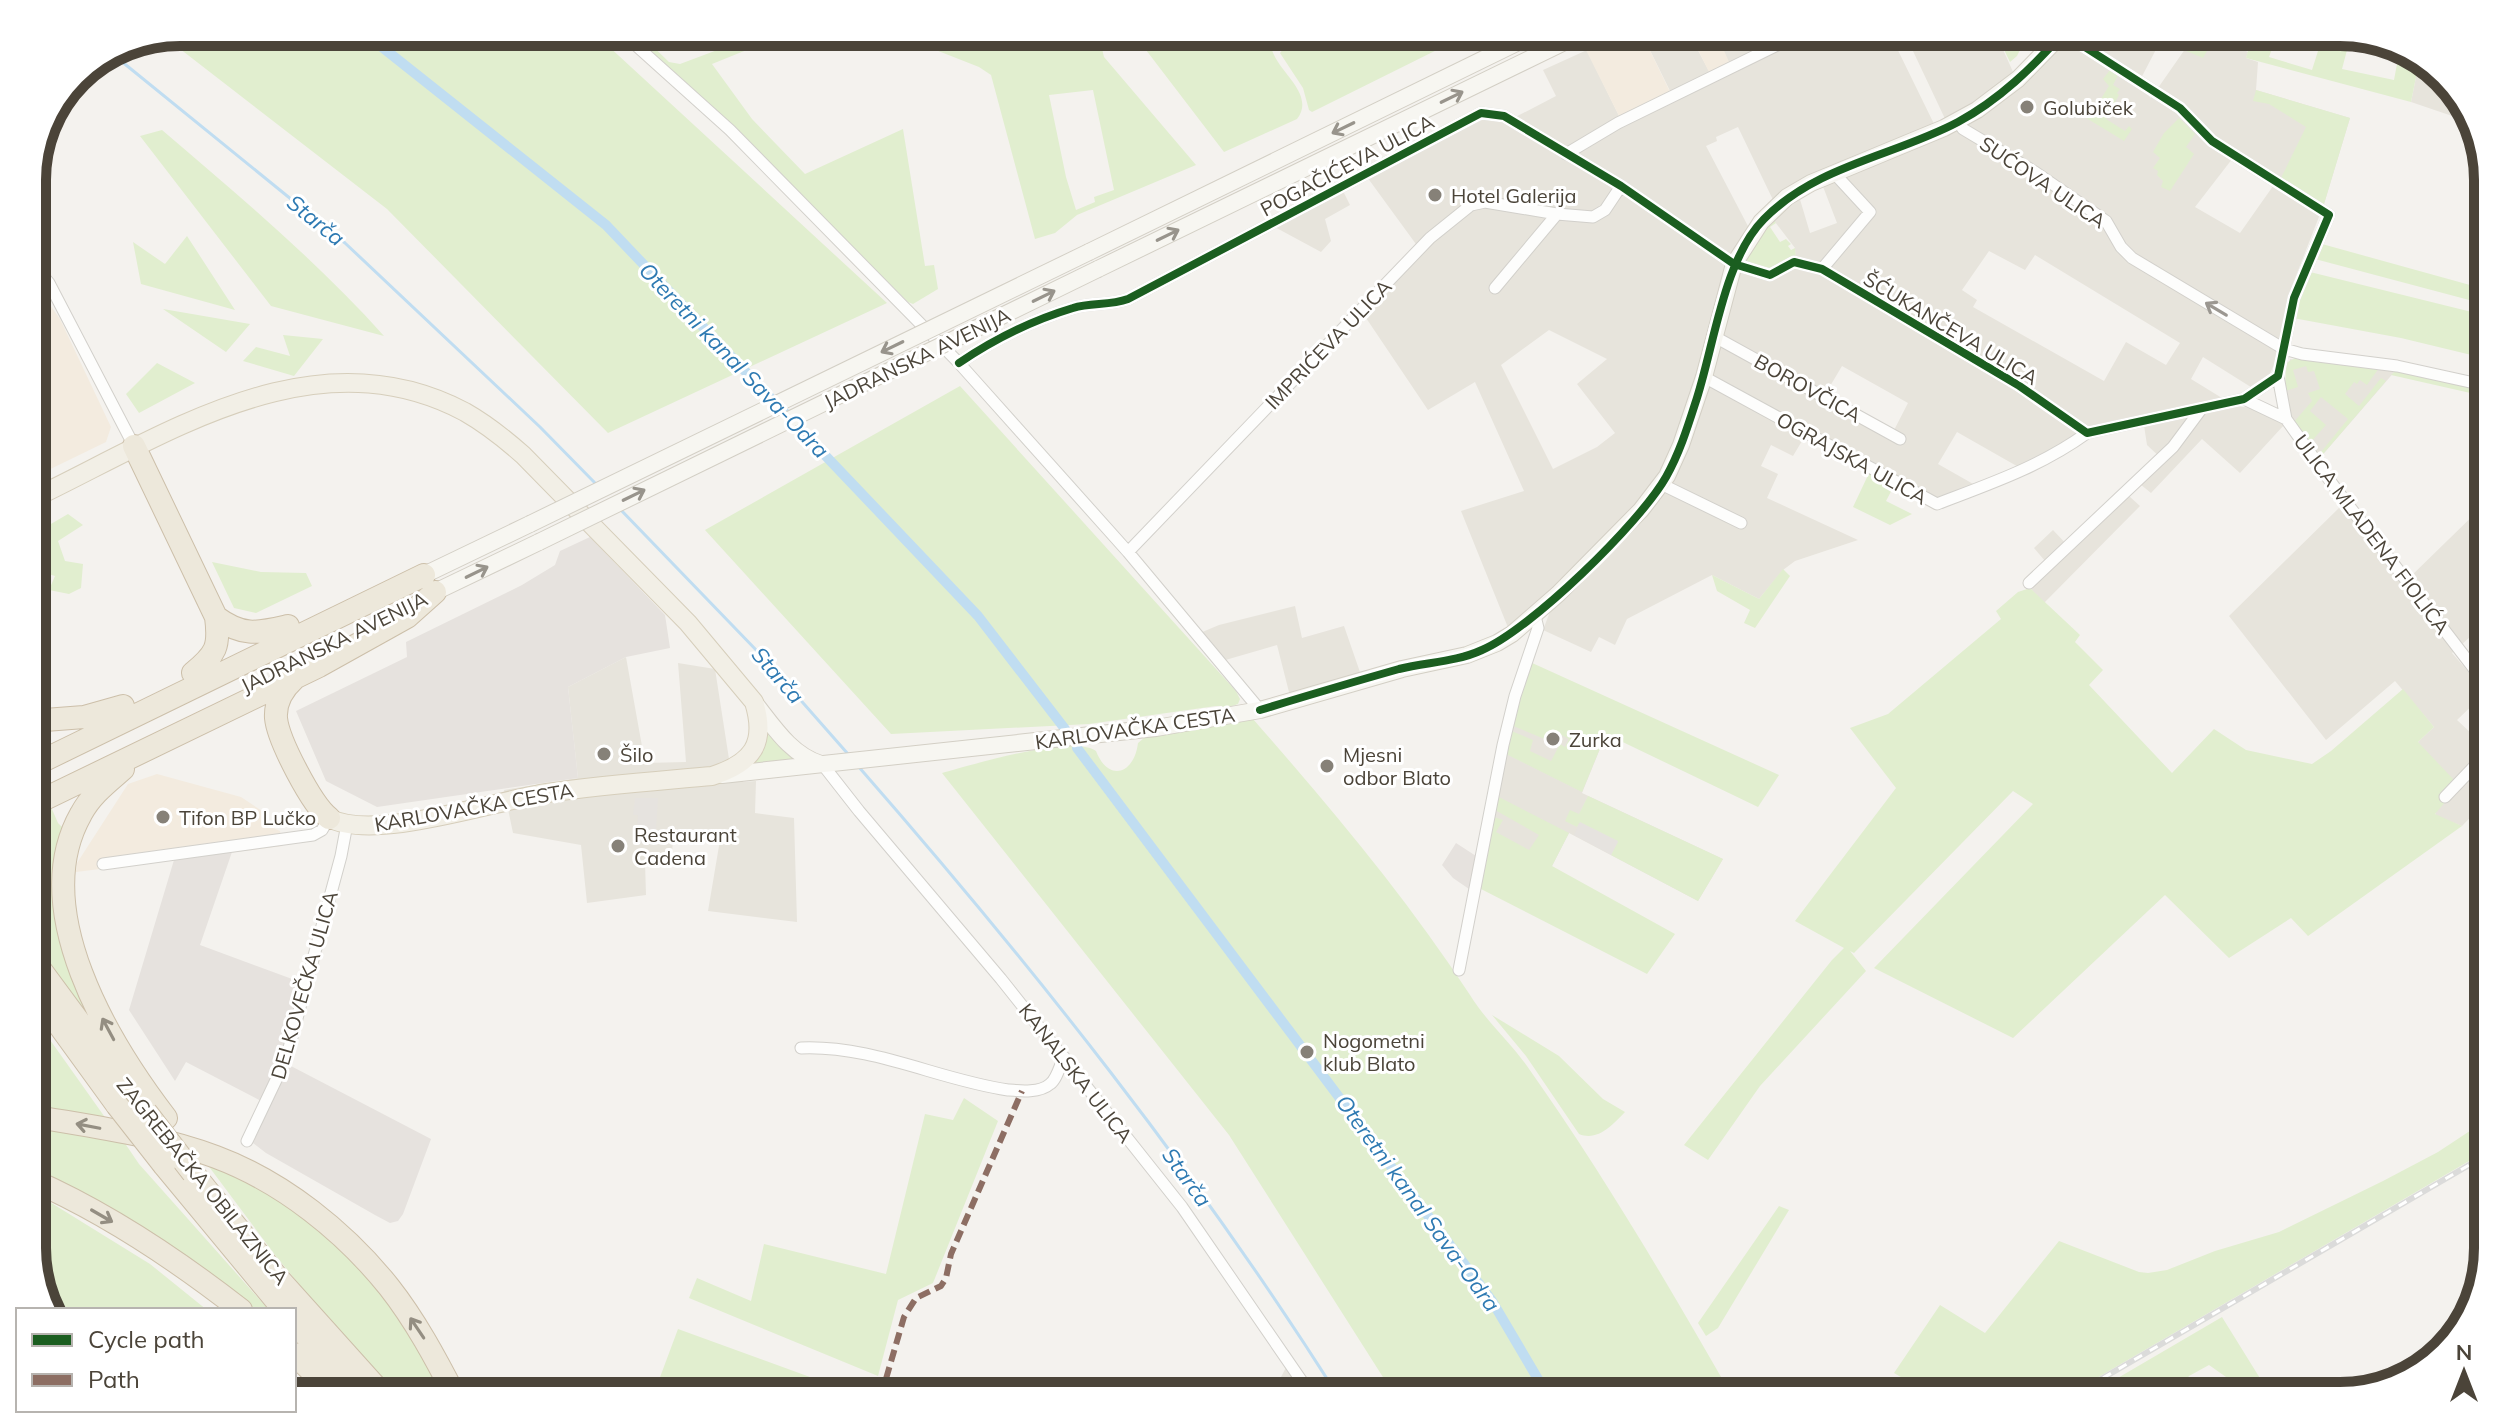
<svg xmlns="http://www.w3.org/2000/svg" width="2520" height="1428" font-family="Mulish,sans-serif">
	<rect width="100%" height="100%" fill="#f4f2ee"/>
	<path fill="#e7e4dc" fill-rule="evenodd" d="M1641,32h47l26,48 7,-36 17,-12h151l47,96 -57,18 -105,56 -36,-75 -22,10 1,4 -11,5 44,84 -82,234 -52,67 -107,99 -48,-119 63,-20 -49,-109 -47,28 -66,-98 59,-61 -54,-74 115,-57 10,-2 14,4 50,-26 -13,-26 44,-20 33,68 54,-19zM1549,330l58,29 -30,25 38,49 -18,14 -44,22 -52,-104z
		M1904,32h91l19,42 -67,49z
		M2068,32l96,2 -27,52 14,12 46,-66h8l43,20 -2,6 12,4 -2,28 94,28 -26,86 -32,82 -17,76 -6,14 -15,13 -51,-32 -12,22 44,27 17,2 32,17 -44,48 -38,-34 -51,54 -11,-9 23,-24 -16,-15 -4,-26 -46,10 -75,40 -65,-37 -19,32 37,21 -43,19 -127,-68 -12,20 -22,-11 -10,21 17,8 -11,24 91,42 -63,21 -12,9 -24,29 -47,-24 -85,44 -12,26 -16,-8 -8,15 -48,-22 8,-21 102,-105 85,-235 58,-4 -1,-17 -23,-30 27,-22 11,37 27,-10 -15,-39 114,-46zM2236,154l42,25 -38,54 -45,-26zM1989,251l36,19 10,-15 145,88 -14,22 -40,-23 -22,39 -131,-74 4,-7 -15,-10zM1842,366l66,37 -17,33 -68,-38z
		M2420,57l48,48 -4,15 -53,-18z
		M1342,189l8,16 -25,14 6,22 -10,11 -50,-27z
		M2290,359l106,11 -78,90 -25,-37 -5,-18 -3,-14z
		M2129,496l11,10 -96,97 -14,-15 21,-20 -17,-20 19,-18 18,19z
		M2488,501v120l-36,32 34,39 -29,28 16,15 15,-15v79l-26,27 -26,-10 -18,-74 16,-15 -39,-46 -69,59 -97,-124 112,-110 67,73z
		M1295,606l7,32 42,-12 17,49 -71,21 -13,-51 -55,16 -22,-28 19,-8z
		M626,657l19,106 41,-1 -8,-99 37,6 14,90 14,9v14l13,-1 -1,32 39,5 3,104 -89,-11 12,-71 -47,-1 -1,14 -27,9 1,33 -59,8 -6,-58 -68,-12 -9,-43 74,-12 -10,-91z
		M1518,700l88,34 -24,59 141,66 -25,42 -129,-68 -17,33 -60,-32 5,-38 10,-41 -3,-2z
		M1291,1358l28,38h-48z"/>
	<path fill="#f3ebdf" d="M1613,32h28l30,62 -51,24 -36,-72z
		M1689,32h49l-17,12 9,20 -20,10z
		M32,280l28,39 51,108 -5,15 -74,36z
		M157,774l84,23 21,14 2,13 16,7 3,15 -207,26 1,-9 51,-79z"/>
	<path fill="#e6e2de" d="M590,537l75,78 5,33 -44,9 -58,30 10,91 -201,29 -51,-26 -30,-70 111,-54 -1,-15 116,-57 33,-20 5,-14z
		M1456,843l20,13 -7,33 -16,-11 -11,-13z
		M232,852l-32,93 103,38 -21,72 -19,47 -77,-40 -11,19 -46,-71 45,-150z
		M289,1065l142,74 -28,75 -5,7 -8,2 -15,-8 -109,-62 -13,-10z"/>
	<path fill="#e1eecf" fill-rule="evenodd" d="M180,32h413l294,271 -279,130 -221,-224 -225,-174z
		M628,32h10l31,30 11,2 64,-24 -5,-8h52l-79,32 40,55 53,55 98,-45 22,137 9,-1 4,24 -25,15 -5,-2 -118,-118z
		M940,32h158l6,25 92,108 -119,50 -22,18 -20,6 -44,-164 -12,-8 -56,-22zM1093,90l21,100 -20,7 1,5 -19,8 -10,-33 -17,-82z
		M1128,32h138c3,10 6,21 12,30 11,17 35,37 19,57l-73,33 -91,-119z
		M1297,32h176l-161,80 -3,-2 -6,-22 -23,-35z
		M1998,32h54l-12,13 -3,-5 -7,6 -9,2 -4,8 -7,6 -14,-29z
		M2197,32h8l10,5 -12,21 -19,-8z
		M2229,32h49l-9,25 43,13 12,-38 27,3 -9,34 52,11 6,-32 14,4 6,5 -9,45 -165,-44 2,-7 -24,-11z
		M2110,70l8,5 -5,10 7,4 -3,4 2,2 -13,24 19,12 4,-5 3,3 -8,12 -46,-28 4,-6 10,6 17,-27 -6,-7z
		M2256,90l94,28 -26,86 -44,-24 26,-53 -37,-23 -16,-3z
		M2179,118l16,16 -9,13 8,7 -24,37 -9,-4 2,-6 -6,-6 1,-4 -5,-3 7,-10 -7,-6 11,-19z
		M162,130c76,65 155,131 222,206l-113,-30 -131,-170z
		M1774,220l2,3 -6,4 10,15 6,-3 5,5 -3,2 3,4 4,-2 1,11 -26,11 -26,-7 7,-17z
		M187,236l48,74 -94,-26 -8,-42 32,22z
		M2322,244l166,46v15l-173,-46z
		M2310,272l178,44v43l-87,-21 -108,-20 3,-17z
		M163,309l87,15 -24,28z
		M283,335l40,4 -29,37 -51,-15 13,-14 34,9z
		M2297,357l82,11 -12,17 -7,-5 -3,4 -3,-2 -9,12 14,12 22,-28 5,3 -68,79 -2,-2 32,-39 -27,-22 -11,14 16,14 -18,20 -15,-22 19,-22 -4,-8 12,-4 -6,-18 -6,1 -2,-6 -13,4 5,17 -13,4 1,-28z
		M157,363l38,20 -56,30 -13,-19z
		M2396,370l92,17v10l-97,-22z
		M960,386l276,305 4,8 -2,5 -15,5 -1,-3h-6l-127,18 -198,10 -186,-204z
		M1870,471l25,13 -9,17 26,13 -22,11 -37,-18z
		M68,514l15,11 -25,16 7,20 18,3 -2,24 -12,6 -20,-4 6,-14 -23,-7v-41h12z
		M212,562l49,10 45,1 6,13 -56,27 -22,-5z
		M1783,569l7,7 -35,52 -11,-5 6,-13 -33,-19 -5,-16 47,24z
		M2030,588l50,47 -5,7 28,28 -14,15 83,88 42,-44 32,21 66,14 19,-13 72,-62 31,38 -16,15 37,39 -9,20 -11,13 27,12 -154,110 -17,-18 -62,40 -64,-63 -152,143 -139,-70 159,-164 -20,-13 -159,162 -4,-2 16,20 -106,115 -52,74 -24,-15 148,-185 12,-12 -49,-27 101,-133 -46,-60 38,-14 113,-95 -5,-8 22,-19z
		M1530,662l249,113 -21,32 -152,-73 -24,58 -78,-39 5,-23 24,10 -3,11 21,10 9,-17 5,3 4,-8 -17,-9 -5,10 -36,-15z
		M1253,719c77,88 153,178 217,276 16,26 40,47 57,71 75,106 141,218 205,330h-337l-166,-261 -287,-362c29,-8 131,-39 154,-22 12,31 38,24 42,-8l6,-5z
		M766,731l32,29 -47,4z
		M1497,796l72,37 -17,33 123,68 -28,40 -168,-86 15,-71 9,3 -7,12 33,18 10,-15 -44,-25z
		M1588,796l135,63 -25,42 -87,-46 7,-13 -39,-19 -2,4 -12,-6 5,-11 9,4z
		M51,807l7,16 8,8 -6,26 53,196 -81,-112v-126z
		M1492,1015l67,41 44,43 22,13c-12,12 -27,30 -46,22l-53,-78z
		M32,1019l11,11 66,93 -77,-13z
		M964,1098l34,23 -65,162 -35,17 -20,76 -189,-78 8,-20 54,23 13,-57 122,30 39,-160 28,6z
		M2488,1119v31l-422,246h-133l-39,-23 46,-68 45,28 74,-92 80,31 9,1 19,-3 48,-19 64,-19 104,-51 55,-29z
		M32,1122l88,14 19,28 130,146h-19l-218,-136z
		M204,1160l81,40 83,72 81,124h-52l-48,-51 -74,-90z
		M32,1191l118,73 57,46h-157l-18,-52z
		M1779,1206l10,4 -71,118 -12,8 -8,-13z
		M2222,1317l49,79h-18l-44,-31 -20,11 -14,20h-88z
		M678,1329l184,67h-209z"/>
	<path fill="#e6e3df" d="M635,798h23l-3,46 -19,-1 2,-28h-5z
		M1580,822l38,19 -7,14 -37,-20z"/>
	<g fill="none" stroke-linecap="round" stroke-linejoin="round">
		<path stroke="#c0ddf1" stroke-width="3" d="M110,52l235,191 195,184 57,58
			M619,508l141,146 88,100
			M858,766c173,198 340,408 480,630"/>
		<path stroke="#c0ddf1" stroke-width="10" d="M363,32l243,193 372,391 87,113
			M1077,748l415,553 56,95"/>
		<defs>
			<path id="street" d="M621,32l109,98 229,233 169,189 132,158
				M1958,122l5,7 72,43 71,49 15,26 11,11 152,91 18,5 95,12 91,20
				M1566,154l52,-31 186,-91
				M32,262l17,21 85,163
				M1822,269l48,-57 -36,-39
				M1495,288l62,-74
				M1715,337l185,102
				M959,363c34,-23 74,-43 114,-55 18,-6 36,-2 55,-9l353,-186 23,3 117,70 113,78 36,11 24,-13 28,7 196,116 69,48 157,-34 34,-23 16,-78 35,-83 -117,-74 -32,-33 -117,-75
				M2278,376l8,43 47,66 155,202
				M1704,377l233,127c52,-20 103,-37 150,-71
				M2244,399l42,20
				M1661,484l80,39
				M1128,552l302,-314 41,-33 14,-3 72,12 36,3 12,-7 16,-24
				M2029,583l144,-136 29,-39
				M823,765l36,46 142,168 181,228 130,189
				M2445,797l43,-45
				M103,864l210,-29 9,-5 7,-12
				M1459,970l44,-225 12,-49 23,-68 -3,-12
				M801,1048c72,-3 138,32 207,42 12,1 32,3 42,-6 7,-5 10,-19 14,-27
				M247,1141l39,-82 55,-203 6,-32"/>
			<path id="secondary" d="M1089,252l450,-220
				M1098,269l487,-237
				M424,575l106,-51
				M435,592l104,-50
				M754,702c19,24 37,53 67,62
				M722,775l434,-47 104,-18 142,-41 65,-14 30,-12 15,-9 46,-40 83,-84 26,-34 14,-31 23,-68 30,-113 27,-42 26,-25 24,-14 133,-55 33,-18 41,-31 46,-47"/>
			<path id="primary" d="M32,499c134,-64 282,-167 433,-87 21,12 40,27 58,43l165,168 66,79c13,42 -2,61 -42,74 -55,5 -111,9 -165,17 -53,8 -173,49 -218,25"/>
			<path id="highway" d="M134,446l82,171c4,30 0,37 -23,56
				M216,617c27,20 41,16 72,9
				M294,679c-12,11 -19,23 -18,39 2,22 36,87 53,100
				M32,721l52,-4 39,-11
				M32,766l392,-191
				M123,769c-16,14 -32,26 -42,45 -54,95 27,228 85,304
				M32,805l287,-139 88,-49 28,-25
				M32,958l104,141
				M32,988l85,117
				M32,1116c62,11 125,19 184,41 67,25 129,75 173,130 26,33 47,72 66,109
				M164,1165l120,145
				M193,1173l84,104 107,119
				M32,1180c75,33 145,80 209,130
				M294,1322l65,74
				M294,1354l43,42"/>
		</defs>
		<use href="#street" stroke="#d2d0cb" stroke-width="13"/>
		<use href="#secondary" stroke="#d3cfc5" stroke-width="18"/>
		<use href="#primary" stroke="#d6cebb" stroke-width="20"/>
		<use href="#highway" stroke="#ccbfa9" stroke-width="24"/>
		<use href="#street" stroke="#fdfdfc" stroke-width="11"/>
		<use href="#secondary" stroke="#f7f6f1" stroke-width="16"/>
		<use href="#primary" stroke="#f2efe6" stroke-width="18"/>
		<use href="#highway" stroke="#ede8db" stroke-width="22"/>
		<defs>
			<path id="rail" d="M2072,1396l416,-242"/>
		</defs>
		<use href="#rail" stroke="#dbdbda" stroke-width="6"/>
		<use href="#rail" stroke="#fff" stroke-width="3" stroke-dasharray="9" stroke-linecap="butt"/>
		<defs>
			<path id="secondary-bridge" d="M530,524l559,-272
				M539,542l559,-273"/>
			<path id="highway-bridge" d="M117,1105l47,60
				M146,1112l47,61"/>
		</defs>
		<use href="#secondary-bridge" stroke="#d3cfc5" stroke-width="18" stroke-linecap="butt"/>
		<use href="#highway-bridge" stroke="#ccbfa9" stroke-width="24" stroke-linecap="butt"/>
		<use href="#secondary-bridge" stroke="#f7f6f1" stroke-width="16"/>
		<use href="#highway-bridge" stroke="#ede8db" stroke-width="22"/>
		<path stroke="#8d6e63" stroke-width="6" stroke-dasharray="12 6" stroke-linecap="butt" d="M881,1396l23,-79 12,-19 25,-12 5,-8 5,-24 71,-163"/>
		<defs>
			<path id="cycleway" d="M959,363c34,-23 74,-43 114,-55 18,-6 36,-2 55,-9l353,-186 23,3 117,70 113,78 36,11 24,-13 28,7 196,116 69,48 157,-34 34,-23 16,-78 35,-83 -117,-74 -32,-33 -117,-75
				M1260,710c46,-14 93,-28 139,-41 28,-7 57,-7 83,-19 48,-20 158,-127 184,-173 13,-23 21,-48 29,-73 19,-56 28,-144 69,-185 53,-54 130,-63 194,-97 41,-22 75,-55 106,-90"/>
		</defs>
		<use href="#cycleway" stroke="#fff" stroke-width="13"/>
		<use href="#cycleway" stroke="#1b5e20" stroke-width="8"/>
	</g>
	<defs><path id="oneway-shaft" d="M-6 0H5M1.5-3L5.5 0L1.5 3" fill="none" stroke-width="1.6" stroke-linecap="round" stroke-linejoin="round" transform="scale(2)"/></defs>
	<g stroke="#98948c">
		<use href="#oneway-shaft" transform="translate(1452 97) rotate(-26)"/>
		<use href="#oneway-shaft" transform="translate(1343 128) rotate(154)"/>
		<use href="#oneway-shaft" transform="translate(1168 235) rotate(-26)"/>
		<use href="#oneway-shaft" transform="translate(1044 296) rotate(-26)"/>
		<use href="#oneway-shaft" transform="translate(892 347) rotate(154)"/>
		<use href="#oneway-shaft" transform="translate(634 495) rotate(-26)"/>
		<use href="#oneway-shaft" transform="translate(477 572) rotate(-26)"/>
	</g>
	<use stroke="#9b9791" href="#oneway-shaft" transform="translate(2216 309) rotate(-149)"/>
	<g stroke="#948e82">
		<use href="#oneway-shaft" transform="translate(108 1029) rotate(-118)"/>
		<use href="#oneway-shaft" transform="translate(88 1126) rotate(-169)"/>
		<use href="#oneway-shaft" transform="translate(102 1216) rotate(30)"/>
		<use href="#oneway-shaft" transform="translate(417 1328) rotate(-124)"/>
	</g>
	<g fill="#868178" stroke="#fff" stroke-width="3">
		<circle cx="2027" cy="107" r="8"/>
		<circle cx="1435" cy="195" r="8"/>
		<circle cx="1553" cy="739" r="8"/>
		<circle cx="604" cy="754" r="8"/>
		<circle cx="1327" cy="766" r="8"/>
		<circle cx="163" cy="817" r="8"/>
		<circle cx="618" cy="846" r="8"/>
		<circle cx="1307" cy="1052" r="8"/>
	</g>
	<g text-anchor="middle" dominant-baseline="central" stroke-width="6" stroke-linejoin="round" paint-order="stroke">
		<g font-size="20" fill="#4b4439" stroke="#fff" text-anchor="start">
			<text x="2043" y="107">Golubiček</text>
			<text x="1451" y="195">Hotel Galerija</text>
			<text x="1569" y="739">Zurka</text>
			<text x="620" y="754">Šilo</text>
			<text x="1343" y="754">Mjesni<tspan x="1343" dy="23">odbor Blato</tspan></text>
			<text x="179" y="817">Tifon BP Lučko</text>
			<text x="634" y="834">Restaurant<tspan x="634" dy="23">Cadena</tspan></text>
			<text x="1323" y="1040">Nogometni<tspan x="1323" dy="23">klub Blato</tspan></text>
		</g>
		<g font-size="20" fill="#4b4439" stroke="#fff">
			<text transform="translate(1347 165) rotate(-28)">POGAČIĆEVA ULICA</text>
			<text transform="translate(2043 182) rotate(34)">SUĆOVA ULICA</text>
			<text transform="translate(1951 328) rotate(31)">ŠĆUKANČEVA ULICA</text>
			<text transform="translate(1328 344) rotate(-46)">IMPRIĆEVA ULICA</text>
			<text transform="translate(917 358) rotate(-26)">JADRANSKA AVENIJA</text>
			<text transform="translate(1808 388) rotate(29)">BOROVČICA</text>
			<text transform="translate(1852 458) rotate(29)">OGRAJSKA ULICA</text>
			<text transform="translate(2372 534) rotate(53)">ULICA MLADENA FIOLIĆA</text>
			<text transform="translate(334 642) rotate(-26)">JADRANSKA AVENIJA</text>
			<text transform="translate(1135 728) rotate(-8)">KARLOVAČKA CESTA</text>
			<text transform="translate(474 807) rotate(-10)">KARLOVAČKA CESTA</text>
			<text transform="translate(304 985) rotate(-74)">DELKOVEČKA ULICA</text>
			<text transform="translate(1076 1073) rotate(52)">KANALSKA ULICA</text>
			<text transform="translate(203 1181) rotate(51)">ZAGREBAČKA OBILAZNICA</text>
		</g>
		<g font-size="22" font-style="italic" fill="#2e7ab2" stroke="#fff">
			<text transform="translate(316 220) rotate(39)">Starča</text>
			<text transform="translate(734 360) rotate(46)">Oteretni kanal Sava-Odra</text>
			<text transform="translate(778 675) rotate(49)">Starča</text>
			<text transform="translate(1187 1177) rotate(54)">Starča</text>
			<text transform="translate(1418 1203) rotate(54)">Oteretni kanal Sava-Odra</text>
		</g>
	</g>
	<path d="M0 0H2520V1428H0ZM180 46H2340A134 134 0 0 1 2474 180V1248A134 134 0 0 1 2340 1382H180A134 134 0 0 1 46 1248V180A134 134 0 0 1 180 46Z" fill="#fff" fill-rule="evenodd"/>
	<path fill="none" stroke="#4b4439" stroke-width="10" d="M180 46H2340A134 134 0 0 1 2474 180V1248A134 134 0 0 1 2340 1382H180A134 134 0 0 1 46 1248V180A134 134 0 0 1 180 46Z"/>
	<rect x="16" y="1308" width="280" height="104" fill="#ffffff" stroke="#b7b4b0" stroke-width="2"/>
	<rect x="32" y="1334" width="40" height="12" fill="#1b5e20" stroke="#b7b4b0" stroke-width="2"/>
	<text x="88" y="1348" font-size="24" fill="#4b4439">Cycle path</text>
	<rect x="32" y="1374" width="40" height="12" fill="#8d6e63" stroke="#b7b4b0" stroke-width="2"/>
	<text x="88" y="1388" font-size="24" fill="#4b4439">Path</text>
	<g transform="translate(2464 1372)" stroke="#ffffff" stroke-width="6" paint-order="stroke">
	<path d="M0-6L14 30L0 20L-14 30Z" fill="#4b4439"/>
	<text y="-12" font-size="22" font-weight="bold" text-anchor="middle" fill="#4b4439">N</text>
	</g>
</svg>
